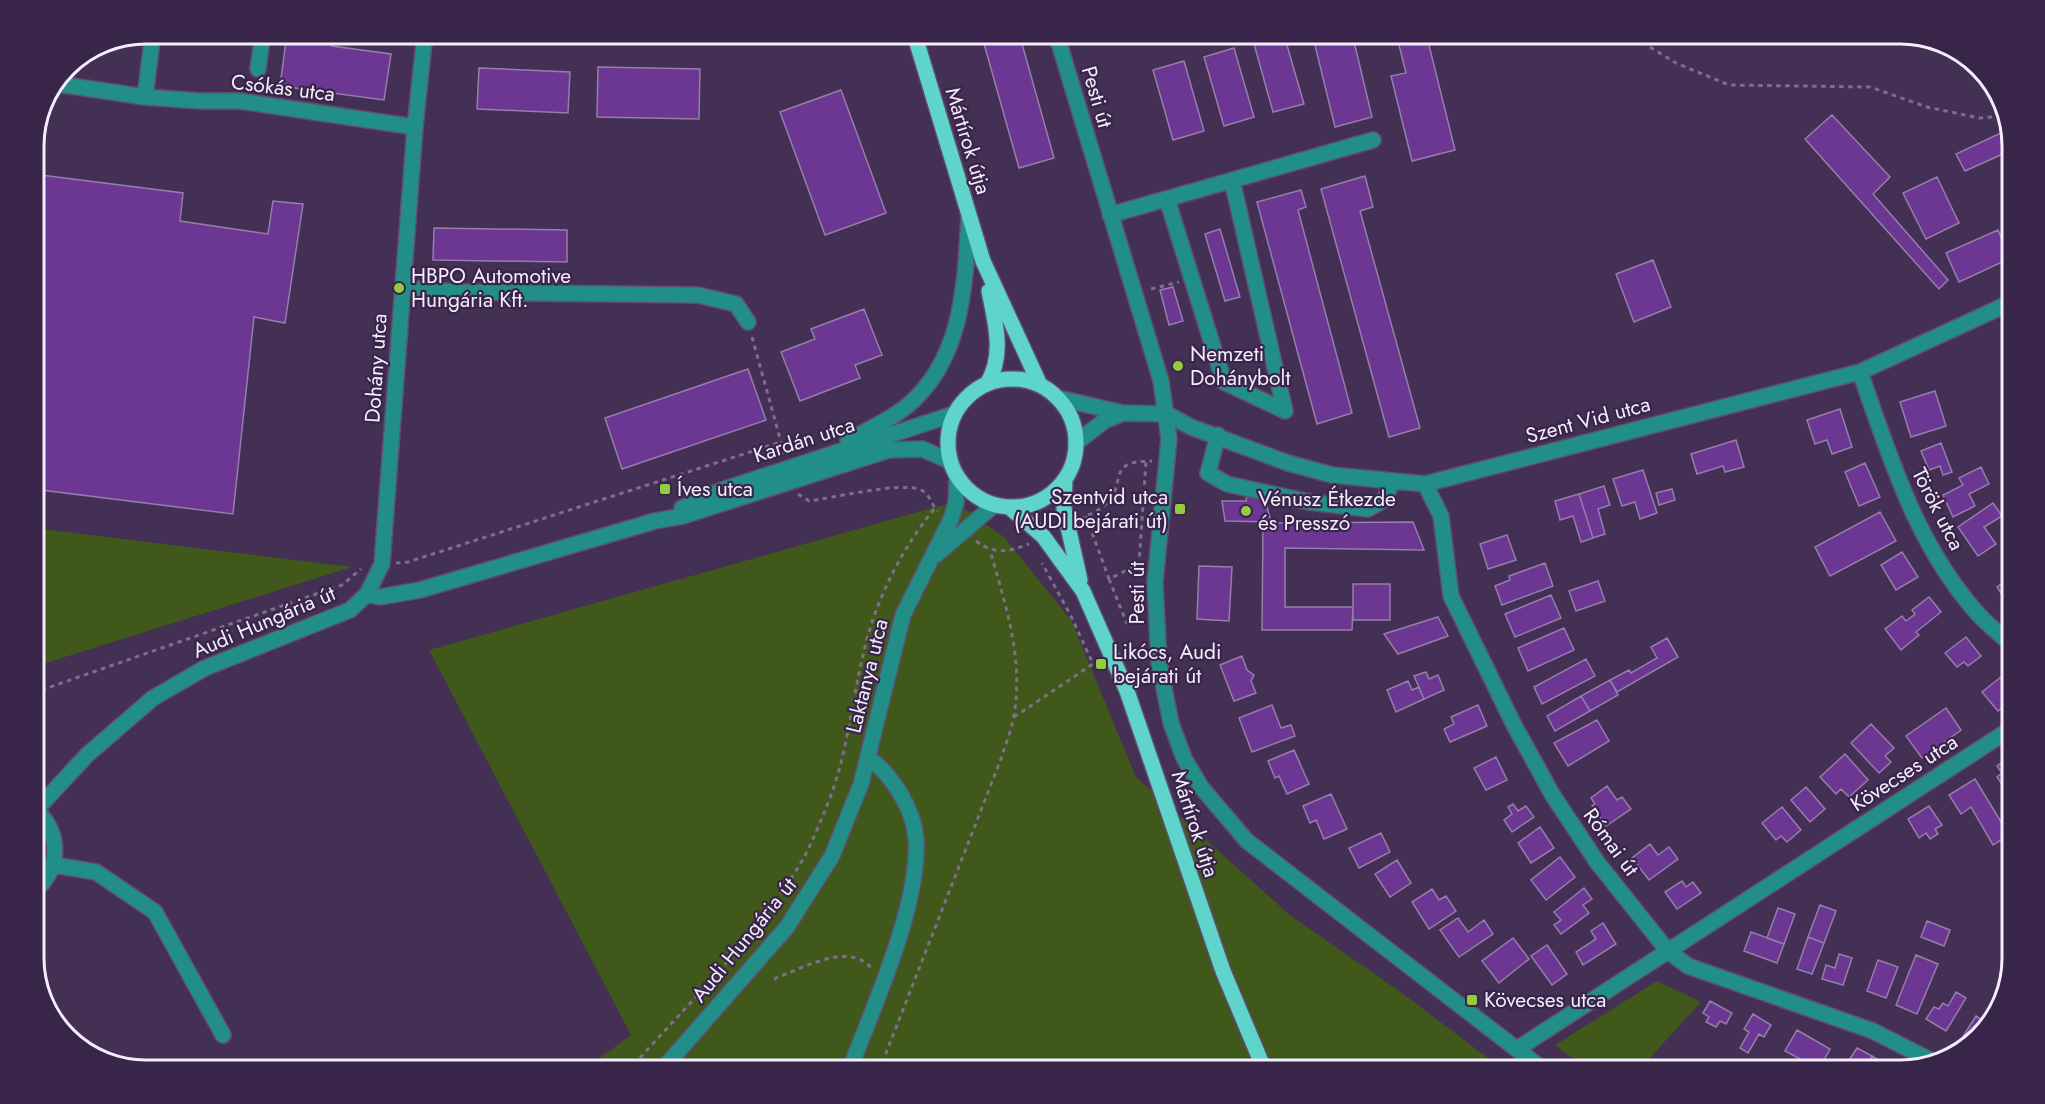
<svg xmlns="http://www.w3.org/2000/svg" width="2045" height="1104" font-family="Jost,sans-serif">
	<rect width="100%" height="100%" fill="#442f55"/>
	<path fill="#40591b" d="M956,503l48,34 67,83 65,157 155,139 111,77 103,78h-923l49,-36 -202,-385 510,-144z
		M33,528l319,39 -319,100z
		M1657,981l44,21 -63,69h-48l-35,-26z"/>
	<path fill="#6c3792" stroke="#957eaa" stroke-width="1.5" d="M287,33h47l-2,13 59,8 -7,46 -104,-14z
		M509,33h24v3l-24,-1z
		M981,33h38l35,125 -35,10z
		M1312,33h40l20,84 -37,10z
		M1396,33h30l29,117 -43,11 -21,-85 15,-3z
		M1284,35l20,69 -31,8 -19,-68z
		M1234,48l20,69 -30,9 -20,-69z
		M1184,61l20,70 -31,9 -20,-70z
		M598,67l102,2 -1,50 -102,-2z
		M479,68l91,4 -2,41 -91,-4z
		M841,90l45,123 -61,22 -45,-123z
		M1832,115l58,62 -17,17 75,86 -9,9 -134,-150z
		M2009,129l3,9v26l-7,-11 -40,18 -9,-17z
		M33,174l150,19 -3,28 88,13 5,-33 30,3 -18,119 -31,-6 -21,197 -200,-25z
		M1365,176l8,31 -13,4 60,217 -31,9 -68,-248z
		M1937,177l22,46 -33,16 -23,-46z
		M1301,190l5,17 -8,3 54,203 -35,11 -60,-222z
		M434,228l133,2v32l-134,-2z
		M1220,229l20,68 -15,4 -20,-67z
		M1998,230l13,28 -52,24 -13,-29z
		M1653,260l18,47 -37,15 -18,-48z
		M1173,287l10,34 -14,4 -9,-35z
		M864,309l18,46 -27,10 5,13 -60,23 -19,-49 34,-13 -4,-10z
		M748,369l18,51 -144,49 -17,-51z
		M1935,391l11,35 -35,11 -11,-35z
		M1840,409l12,38 -20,7 -5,-14 -12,4 -8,-24z
		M1736,440l8,27 -19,5 -2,-6 -26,8 -6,-20z
		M1941,443l11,29 -9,3 -3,-9 -11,4 -8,-19z
		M1865,463l15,34 -21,9 -14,-34z
		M1981,467l8,17 -20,10 6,12 -22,11 -10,-22 20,-10 -4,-7z
		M1643,470l14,43 -17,6 -5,-17 -13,4 -9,-27z
		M1604,486l6,19 -12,4 7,25 -12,4 -14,-44z
		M1672,489l3,11 -16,5 -3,-12z
		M1579,494l14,44 -12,4 -8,-26 -13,4 -5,-19z
		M1247,495h17l7,27 -46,-1 -3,-20h24z
		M1993,503l9,13 -18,11 12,17 -18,12 -20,-29z
		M1880,512l16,29 -66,35 -15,-29z
		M1413,522l11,28 -139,-2v59h68l-1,23h-90l1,-107z
		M1507,535l9,25 -28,9 -8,-25z
		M1902,552l16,25 -22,13 -15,-25z
		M1545,563l8,23 -51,19 -7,-19 15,-6 -1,-4z
		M1199,566l33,1 -3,54 -32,-2z
		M2007,580l5,7v15l-3,3 -12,-18z
		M1598,581l7,20 -29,10 -7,-20z
		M1353,584h37v36h-37z
		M1551,595l10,23 -46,19 -10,-23z
		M1929,597l12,15 -25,20 3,3 -18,15 -16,-21 17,-13 4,5 9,-7 -3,-4z
		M1438,617l10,19 -50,18 -14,-20z
		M1564,628l10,22 -46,21 -10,-23z
		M1966,637l15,19 -13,10 -4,-4 -7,5 -12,-14z
		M1667,638l11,19 -61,35 -7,-12 19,-10 2,3 26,-15 -6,-11z
		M1242,656l5,14 7,5 -3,6 5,12 -22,8 -14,-36z
		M1586,659l9,17 -53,28 -8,-17z
		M1426,672l3,7 9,-4 6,15 -20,9 -10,-23z
		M2006,673l6,7v20l-14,11 -16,-19z
		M1610,680l8,15 -28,16 -9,-15z
		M1408,681l4,9 7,-3 5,12 -28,13 -9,-22z
		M1581,696l9,15 -35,20 -8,-15z
		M1272,705l9,23 10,-3 4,11 -43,16 -13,-34z
		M1478,705l9,21 -37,16 -6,-13 10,-5 -3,-7z
		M1946,708l15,22 -39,28 -16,-22z
		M1597,720l12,21 -41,25 -14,-23z
		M1871,724l23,24 -9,8 6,6 -12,11 -28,-30z
		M1294,750l15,34 -22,10 -8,-18 -4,2 -7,-17z
		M1845,754l23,26 -19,17 -8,-8 -5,5 -16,-17z
		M2012,756v28l-7,5 -8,-12 5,-4 -5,-7z
		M1496,757l11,23 -21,10 -12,-22z
		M1975,779l34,56 -16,10 -22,-38 -10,7 -12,-19z
		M1607,786l10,14 5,-3 9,12 -25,17 -14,-20 3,-2 -4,-6z
		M1806,787l19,22 -15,13 -19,-22z
		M1331,794l16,35 -23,10 -8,-19 -6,3 -7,-17z
		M1513,804l5,7 8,-5 8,11 -22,15 -8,-12 8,-6 -4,-7z
		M1929,806l13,19 -7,4 3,5 -8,5 -4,-6 -7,5 -11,-19z
		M1782,807l19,23 -14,12 -6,-6 -5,4 -14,-17z
		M1540,827l14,21 -23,15 -13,-20z
		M1381,833l9,19 -31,16 -10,-20z
		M1650,844l8,11 11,-8 9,12 -29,21 -17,-22z
		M1560,857l15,20 -29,23 -15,-20z
		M1397,860l14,23 -21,14 -15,-23z
		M1682,881l4,6 7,-5 8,11 -24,16 -12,-17z
		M1584,888l8,11 -9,6 6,8 -28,21 -7,-9 7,-5 -7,-8z
		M1432,889l7,11 7,-4 10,15 -27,18 -17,-27z
		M1820,905l16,6 -12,32 -16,-6z
		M1778,908l17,6 -11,30 -17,-6z
		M1458,918l10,14 16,-12 9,14 -34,23 -19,-27z
		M1927,921l23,9 -6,16 -23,-9z
		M1603,923l13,21 -33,21 -7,-13 20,-13 -5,-8z
		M1751,932l33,12 -7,19 -33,-12z
		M1808,937l16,6 -12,31 -15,-5z
		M1513,938l16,21 -30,24 -17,-22z
		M1547,945l20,29 -15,11 -21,-29z
		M1839,954l13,4 -9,27 -21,-6 4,-14 9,3z
		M1916,955l22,9 -21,50 -21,-9z
		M1878,960l20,7 -12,31 -19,-7z
		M1956,992l10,6 -20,33 -20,-12 8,-12 5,2 4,-6 5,3z
		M1710,1001l22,12 -6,11 -6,-3 -4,6 -10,-5 3,-5 -6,-4z
		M1753,1014l18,11 -7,12 -5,-3 -11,19 -8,-5 9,-16 -5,-3z
		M1976,1016l11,7 -18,19 -7,-4z
		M1797,1030l33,19 -11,20 -34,-18z
		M1857,1048l15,8 -9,15 -16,-8z
		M1872,1056l16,10 -3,5h-22z"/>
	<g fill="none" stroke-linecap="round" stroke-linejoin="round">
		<defs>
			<path id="minor" d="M723,33l1,3
				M1056,33l105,348 8,58 -14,143 4,81 12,60 13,35 17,29 46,54 298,230
				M258,69l5,-36
				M58,84l87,13 55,4h39l176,26
				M145,97l8,-64
				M1167,199l57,183 61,29 -53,-231
				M1110,215l263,-75
				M404,288l52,4 242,3 38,9 12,18
				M1860,372c30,85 56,173 118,242 10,11 23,21 34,31
				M1058,398l65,15 44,1 24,13 97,36 44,12 93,9 435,-112 152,-70
				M1218,435l-10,38 19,11 82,18 59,7 16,-9 8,-18
				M848,441c20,-12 41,-20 59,-35 57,-47 58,-124 62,-191
				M1076,443l28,-22 19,-8
				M1425,484l16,32 10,80 63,129 38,69 45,68 70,88 21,16 185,65 61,31
				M682,508l40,-18 232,-76
				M936,555l58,-50
				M367,594l13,3 40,-7 235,-69 28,-5 206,-66 33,-1 28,12
				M33,808c29,22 29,62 0,84
				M36,810l51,-55 66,-57 52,-30 145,-58 17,-16 15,-30 33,-437 10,-94
				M54,865l42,7 59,40 68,123
				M1517,1049l495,-321
				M661,1071l126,-144 45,-71 29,-72 42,-169 48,-96 5,-16 1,-26
				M849,1071c24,-63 71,-166 67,-232 -2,-30 -24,-64 -47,-81"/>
			<path id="major" d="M914,33l69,228 57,124
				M948 443a64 64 0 1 1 128 0a64 64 0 1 1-128 0Z
				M987,384c18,-29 8,-62 2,-93
				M1065,479l-1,30 16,71
				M1009,507l34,29 40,55 44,100 96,280 42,100"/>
		</defs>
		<use href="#minor" stroke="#604d70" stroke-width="18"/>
		<use href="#major" stroke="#604d70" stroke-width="18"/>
		<path stroke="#7e6e8c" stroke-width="3" stroke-dasharray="4.5 4.5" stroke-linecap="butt" d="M1627,33l49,30 53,22 141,2 57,20 52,11 25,-2
			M1151,289l28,-7
			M752,337l29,105
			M798,494l11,7c24,-3 93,-20 112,-11 10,5 10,15 17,21
			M1086,516l23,63 30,-15 7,-103
			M1080,519c10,-5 22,-9 29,-18 17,-22 -2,-40 43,-40
			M976,541c19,14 32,11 53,3
			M396,563l12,-1 373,-120 3,12
			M1109,579l18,45
			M33,693l309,-108 19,-16
			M1014,717l79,-53 -22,-48 -29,-53
			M774,979c27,-10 76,-39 98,-10
			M628,1071c60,-67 127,-132 174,-210 9,-16 17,-36 24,-53 24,-57 26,-118 43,-176 13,-44 37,-89 66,-124
			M879,1071l122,-312c4,-14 11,-29 13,-44 10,-57 -9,-111 -24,-165"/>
		<use href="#minor" stroke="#218e87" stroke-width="15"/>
		<use href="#major" stroke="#5fd4cb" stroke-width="15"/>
	</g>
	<g fill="#94cc3c" stroke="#3a254a" stroke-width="2">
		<circle cx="399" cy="288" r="6"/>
		<circle cx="1178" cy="366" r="6"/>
		<rect x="659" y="483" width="12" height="12" rx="3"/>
		<rect x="1174" y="503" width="12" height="12" rx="3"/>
		<circle cx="1246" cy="511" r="6"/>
		<rect x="1095" y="658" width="12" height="12" rx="3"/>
		<rect x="1466" y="994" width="12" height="12" rx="3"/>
	</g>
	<g text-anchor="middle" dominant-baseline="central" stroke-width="4.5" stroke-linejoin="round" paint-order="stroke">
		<g font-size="21" fill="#f4edfb" stroke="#3a254a">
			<text transform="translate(283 88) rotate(7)">Csókás utca</text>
			<text transform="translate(1097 97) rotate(74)">Pesti út</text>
			<text transform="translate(968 141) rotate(73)">Mártírok útja</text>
			<text transform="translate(376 368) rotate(-86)">Dohány utca</text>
			<text transform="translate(1588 420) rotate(-15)">Szent Vid utca</text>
			<text transform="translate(804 440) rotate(-18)">Kardán utca</text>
			<text transform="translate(1938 509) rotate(63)">Török utca</text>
			<text transform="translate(1137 593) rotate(-90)">Pesti út</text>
			<text transform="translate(264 622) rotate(-23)">Audi Hungária út</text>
			<text transform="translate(867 676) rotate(-76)">Laktanya utca</text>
			<text transform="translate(1904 773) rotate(-33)">Kövecses utca</text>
			<text transform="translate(1195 824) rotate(72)">Mártírok útja</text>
			<text transform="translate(1611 842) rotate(54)">Római út</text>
			<text transform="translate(744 940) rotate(-51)">Audi Hungária út</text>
		</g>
		<g font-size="21" fill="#f4edfb" stroke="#3a254a" text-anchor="start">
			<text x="411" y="276">HBPO Automotive<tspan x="411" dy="24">Hungária Kft.</tspan></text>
			<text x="1190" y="354">Nemzeti<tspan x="1190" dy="24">Dohánybolt</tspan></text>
			<text x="677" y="489">Íves utca</text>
			<text x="1168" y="497" text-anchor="end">Szentvid utca<tspan x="1168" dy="24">(AUDI bejárati út)</tspan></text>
			<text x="1258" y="499">Vénusz Étkezde<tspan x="1258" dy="24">és Presszó</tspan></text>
			<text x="1113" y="652">Likócs, Audi<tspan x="1113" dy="24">bejárati út</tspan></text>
			<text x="1484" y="1000">Kövecses utca</text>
		</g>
	</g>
	<path d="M0 0H2045V1104H0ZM146 44H1900A102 102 0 0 1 2002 146V958A102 102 0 0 1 1900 1060H146A102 102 0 0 1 44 958V146A102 102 0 0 1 146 44Z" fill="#3a254a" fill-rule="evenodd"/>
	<path fill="none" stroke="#f4edfb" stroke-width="3" d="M146 44H1900A102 102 0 0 1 2002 146V958A102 102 0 0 1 1900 1060H146A102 102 0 0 1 44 958V146A102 102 0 0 1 146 44Z"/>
</svg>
